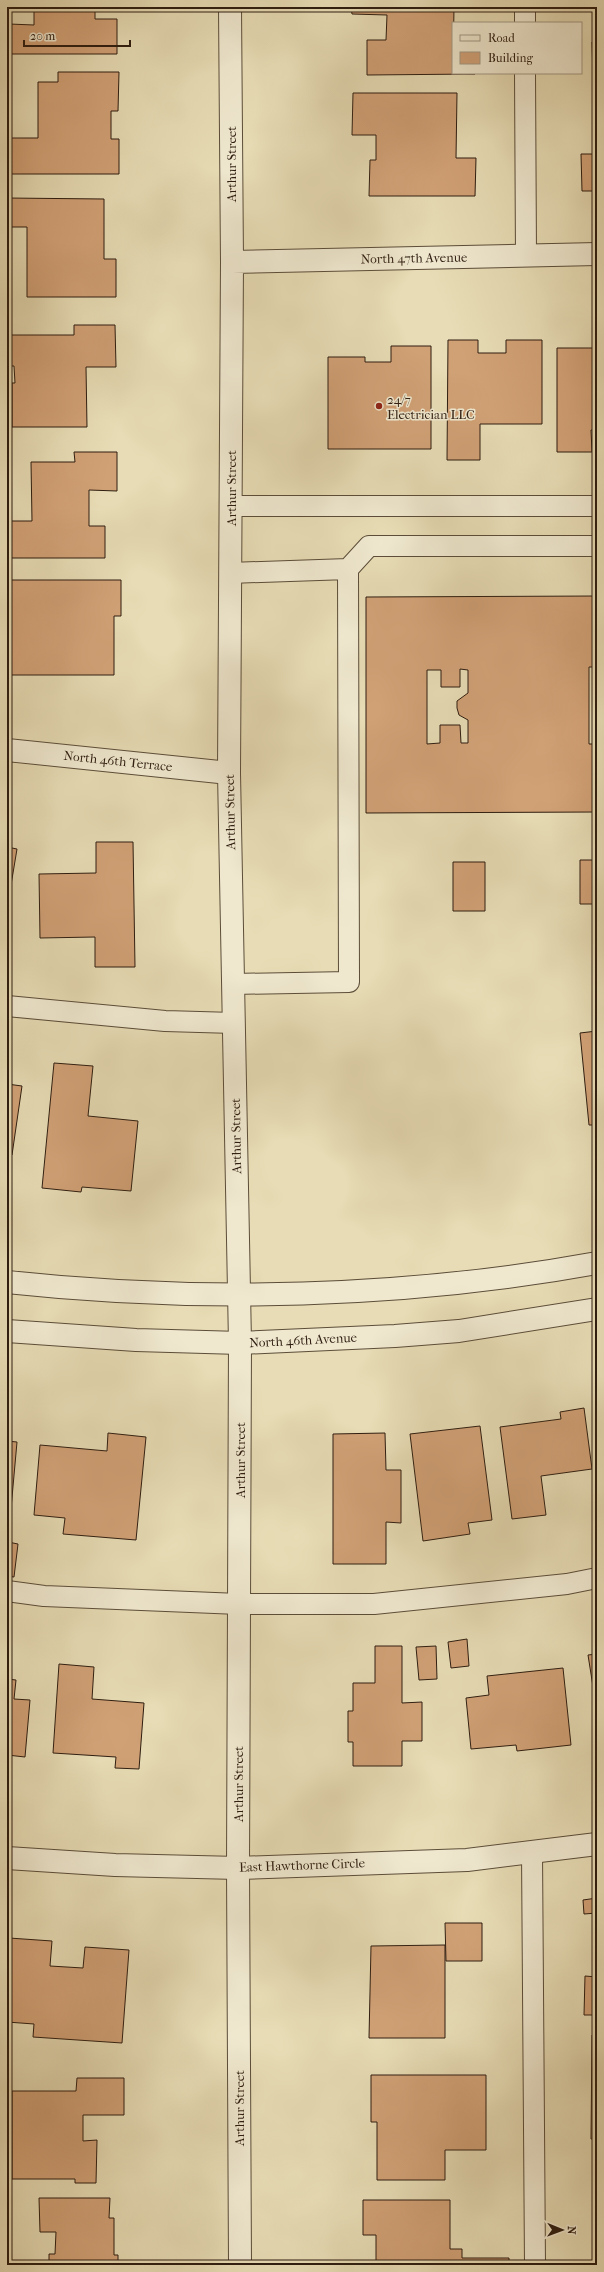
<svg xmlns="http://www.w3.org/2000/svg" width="604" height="2272" font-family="'IM FELL French Canon',serif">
	<rect width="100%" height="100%" fill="#e7dcb5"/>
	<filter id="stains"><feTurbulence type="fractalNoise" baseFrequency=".005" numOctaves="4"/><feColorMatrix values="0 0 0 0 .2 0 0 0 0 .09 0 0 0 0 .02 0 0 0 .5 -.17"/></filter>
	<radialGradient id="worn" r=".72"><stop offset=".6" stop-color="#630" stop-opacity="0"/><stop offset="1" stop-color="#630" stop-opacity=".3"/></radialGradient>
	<path fill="#d1a176" stroke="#2e1d10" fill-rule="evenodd" d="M34,7h61v12h22v35h-110v-34h2v4l25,1z
		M351,7h103l-1,66 22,1 -108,1v-35h19l1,-25 -35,-1z
		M592,42h5v33h-4z
		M58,72h61l-1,39h-7v28h8v35h-109v-36h28v-56h20z
		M353,93h104l-1,65h20l-1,38h-106l1,-36h6v-25h-24z
		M581,154h16v37h-15z
		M7,198l97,1v60h12v38h-89v-70h-20z
		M74,325h41l1,42h-30l1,60h-75v-44h3l-1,-17h-7v-31h67z
		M448,340h30v13h28v-13h36v84h-62v36h-33z
		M391,346h40v103h-103v-92h37v5h26z
		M557,348h40v82h-6l1,22h-35z
		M74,452h43v39l-28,-1v36h16v32h-96v-37h23l-1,-59h44z
		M7,580h114v36h-7v59h-107z
		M597,596v71h-8v77h8v68l-231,1v-216zM460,669l8,1v23l-11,8v7l2,7 9,5v23h-7l-1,-18h-20v18l-13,1v-74h14v17h19z
		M96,842h37l2,125h-40v-30l-55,1 -1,-64 57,-1z
		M7,847l10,2 -10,60z
		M580,860h17v44h-17z
		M453,862h32v49h-32z
		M597,1031v94h-8l-9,-92z
		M54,1063l39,3 -5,50 50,5 -7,70 -49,-4 -1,5 -39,-4z
		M7,1084l15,2 -10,69h-5z
		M584,1408l8,61 -51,7 5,39 -34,4 -12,-92 61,-8 -1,-7z
		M480,1426l12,94 -24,3 2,11 -47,7 -13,-107z
		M108,1433l38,4 -10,103 -73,-6 2,-16 -31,-3 6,-70 67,6z
		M385,1433l1,37h15v53l-15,-1v42h-53v-130z
		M7,1441l10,1 -9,100 10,2 -4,33 -7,-1z
		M467,1639l2,27 -18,2 -3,-26z
		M375,1646h27v57l20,-1v39h-20v25h-49v-24h-5v-31h5v-28h22z
		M436,1646l1,33 -18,1 -3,-33z
		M597,1654v58l-9,-57z
		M59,1664l35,3 -2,32 52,4 -5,66 -24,-1 1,-11 -63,-4z
		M563,1668l8,77 -54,6 -1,-6 -45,4 -5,-51 23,-3 -2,-19z
		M7,1675v4l9,1 -2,19 16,1 -5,57 -18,-2z
		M597,1898v15l-13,1 -1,-14z
		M445,1923h37v38h-36z
		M9,1938l43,3 -2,25 33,2 2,-21 44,3 -7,93 -89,-6 1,-13 -27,-2z
		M445,1945v93h-76l2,-92z
		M585,1976l12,1v38h-13z
		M592,2035h5v104h-6z
		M371,2075h115v75h-41v30h-68v-58h-6z
		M77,2078h47v37h-41v26l14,-1 -1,43h-21v-4h-63v-88h64z
		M39,2198h71l-1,20h5v37h4v10h-84v-2h15v-9h6l1,-22h-16z
		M363,2200h87v49h12v9h47v7h-133v-30h-13z"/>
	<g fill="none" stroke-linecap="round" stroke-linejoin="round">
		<defs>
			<path id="service" d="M525,7v16
				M525,73l1,183
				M230,506h367
				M230,573l118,-4 21,-23h228
				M233,984l116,-2 -1,-413
				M7,1006l158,15 69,2
				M7,1591l37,5 195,8h135l193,-20 30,-6
				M532,1852l3,413"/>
			<path id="minor" d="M230,7l2,255 -3,511 11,570 -2,525 2,397
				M232,262l365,-8
				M7,750l222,23
				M7,1858l108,7 123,3 229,-8 130,-16"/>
			<path id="tertiary" d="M7,1282c194,21 398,16 590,-19
				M7,1331l129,9 104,3 155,-7 64,-5 138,-22"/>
		</defs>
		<use href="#service" stroke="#5c4d39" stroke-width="22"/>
		<use href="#minor" stroke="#5c4d39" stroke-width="24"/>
		<use href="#tertiary" stroke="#5c4d39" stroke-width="24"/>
		<use href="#service" stroke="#efe8cf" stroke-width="20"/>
		<use href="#minor" stroke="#efe8cf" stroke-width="22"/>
		<use href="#tertiary" stroke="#efe8cf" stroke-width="22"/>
	</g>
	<circle fill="#8f2418" stroke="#efe8cf" stroke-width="1.5" cx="379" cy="406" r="4"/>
	<g text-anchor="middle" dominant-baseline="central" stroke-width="3" stroke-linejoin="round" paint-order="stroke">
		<g font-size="13" fill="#2e1d10" stroke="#efe8cf">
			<text transform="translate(231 164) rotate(-90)">Arthur Street</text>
			<text transform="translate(414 258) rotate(-1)">North 47th Avenue</text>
			<text transform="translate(231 488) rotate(-90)">Arthur Street</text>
			<text transform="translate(118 761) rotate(6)">North 46th Terrace</text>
			<text transform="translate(230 812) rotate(-91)">Arthur Street</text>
			<text transform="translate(236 1136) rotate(-91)">Arthur Street</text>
			<text transform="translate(303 1340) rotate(-3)">North 46th Avenue</text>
			<text transform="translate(240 1460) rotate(-90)">Arthur Street</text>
			<text transform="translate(238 1784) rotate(-90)">Arthur Street</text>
			<text transform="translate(302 1865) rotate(-2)">East Hawthorne Circle</text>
			<text transform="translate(239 2108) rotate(-90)">Arthur Street</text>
		</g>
		<g font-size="13" fill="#2e1d10" stroke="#efe8cf" text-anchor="start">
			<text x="387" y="399">24/7<tspan x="387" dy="15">Electrician LLC</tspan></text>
		</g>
	</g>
	<rect width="604" height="2272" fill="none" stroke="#e7dcb5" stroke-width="24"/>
	<rect x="8" y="8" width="588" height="2256" fill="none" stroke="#2e1d10" stroke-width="2"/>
	<rect x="12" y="12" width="580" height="2248" fill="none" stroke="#2e1d10"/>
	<rect x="452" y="22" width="130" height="52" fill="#efe8cf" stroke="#a29783"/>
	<rect x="460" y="35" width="20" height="6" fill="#efe8cf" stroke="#a29783"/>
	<text x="488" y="42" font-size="12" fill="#2e1d10">Road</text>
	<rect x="460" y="52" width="20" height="12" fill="#d1a176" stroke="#a29783"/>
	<text x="488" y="62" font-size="12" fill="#2e1d10">Building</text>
	<g transform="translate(562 2230) rotate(91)" stroke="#efe8cf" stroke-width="3" paint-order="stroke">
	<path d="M0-3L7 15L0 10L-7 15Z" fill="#2e1d10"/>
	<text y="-6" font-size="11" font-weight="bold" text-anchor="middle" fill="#2e1d10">N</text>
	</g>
	<path d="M24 40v6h106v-6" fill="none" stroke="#2e1d10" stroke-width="2"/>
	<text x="30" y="40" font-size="12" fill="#2e1d10" stroke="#efe8cf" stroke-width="3" paint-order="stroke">20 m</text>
	<rect width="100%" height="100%" filter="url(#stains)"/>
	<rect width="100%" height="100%" fill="url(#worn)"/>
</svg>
